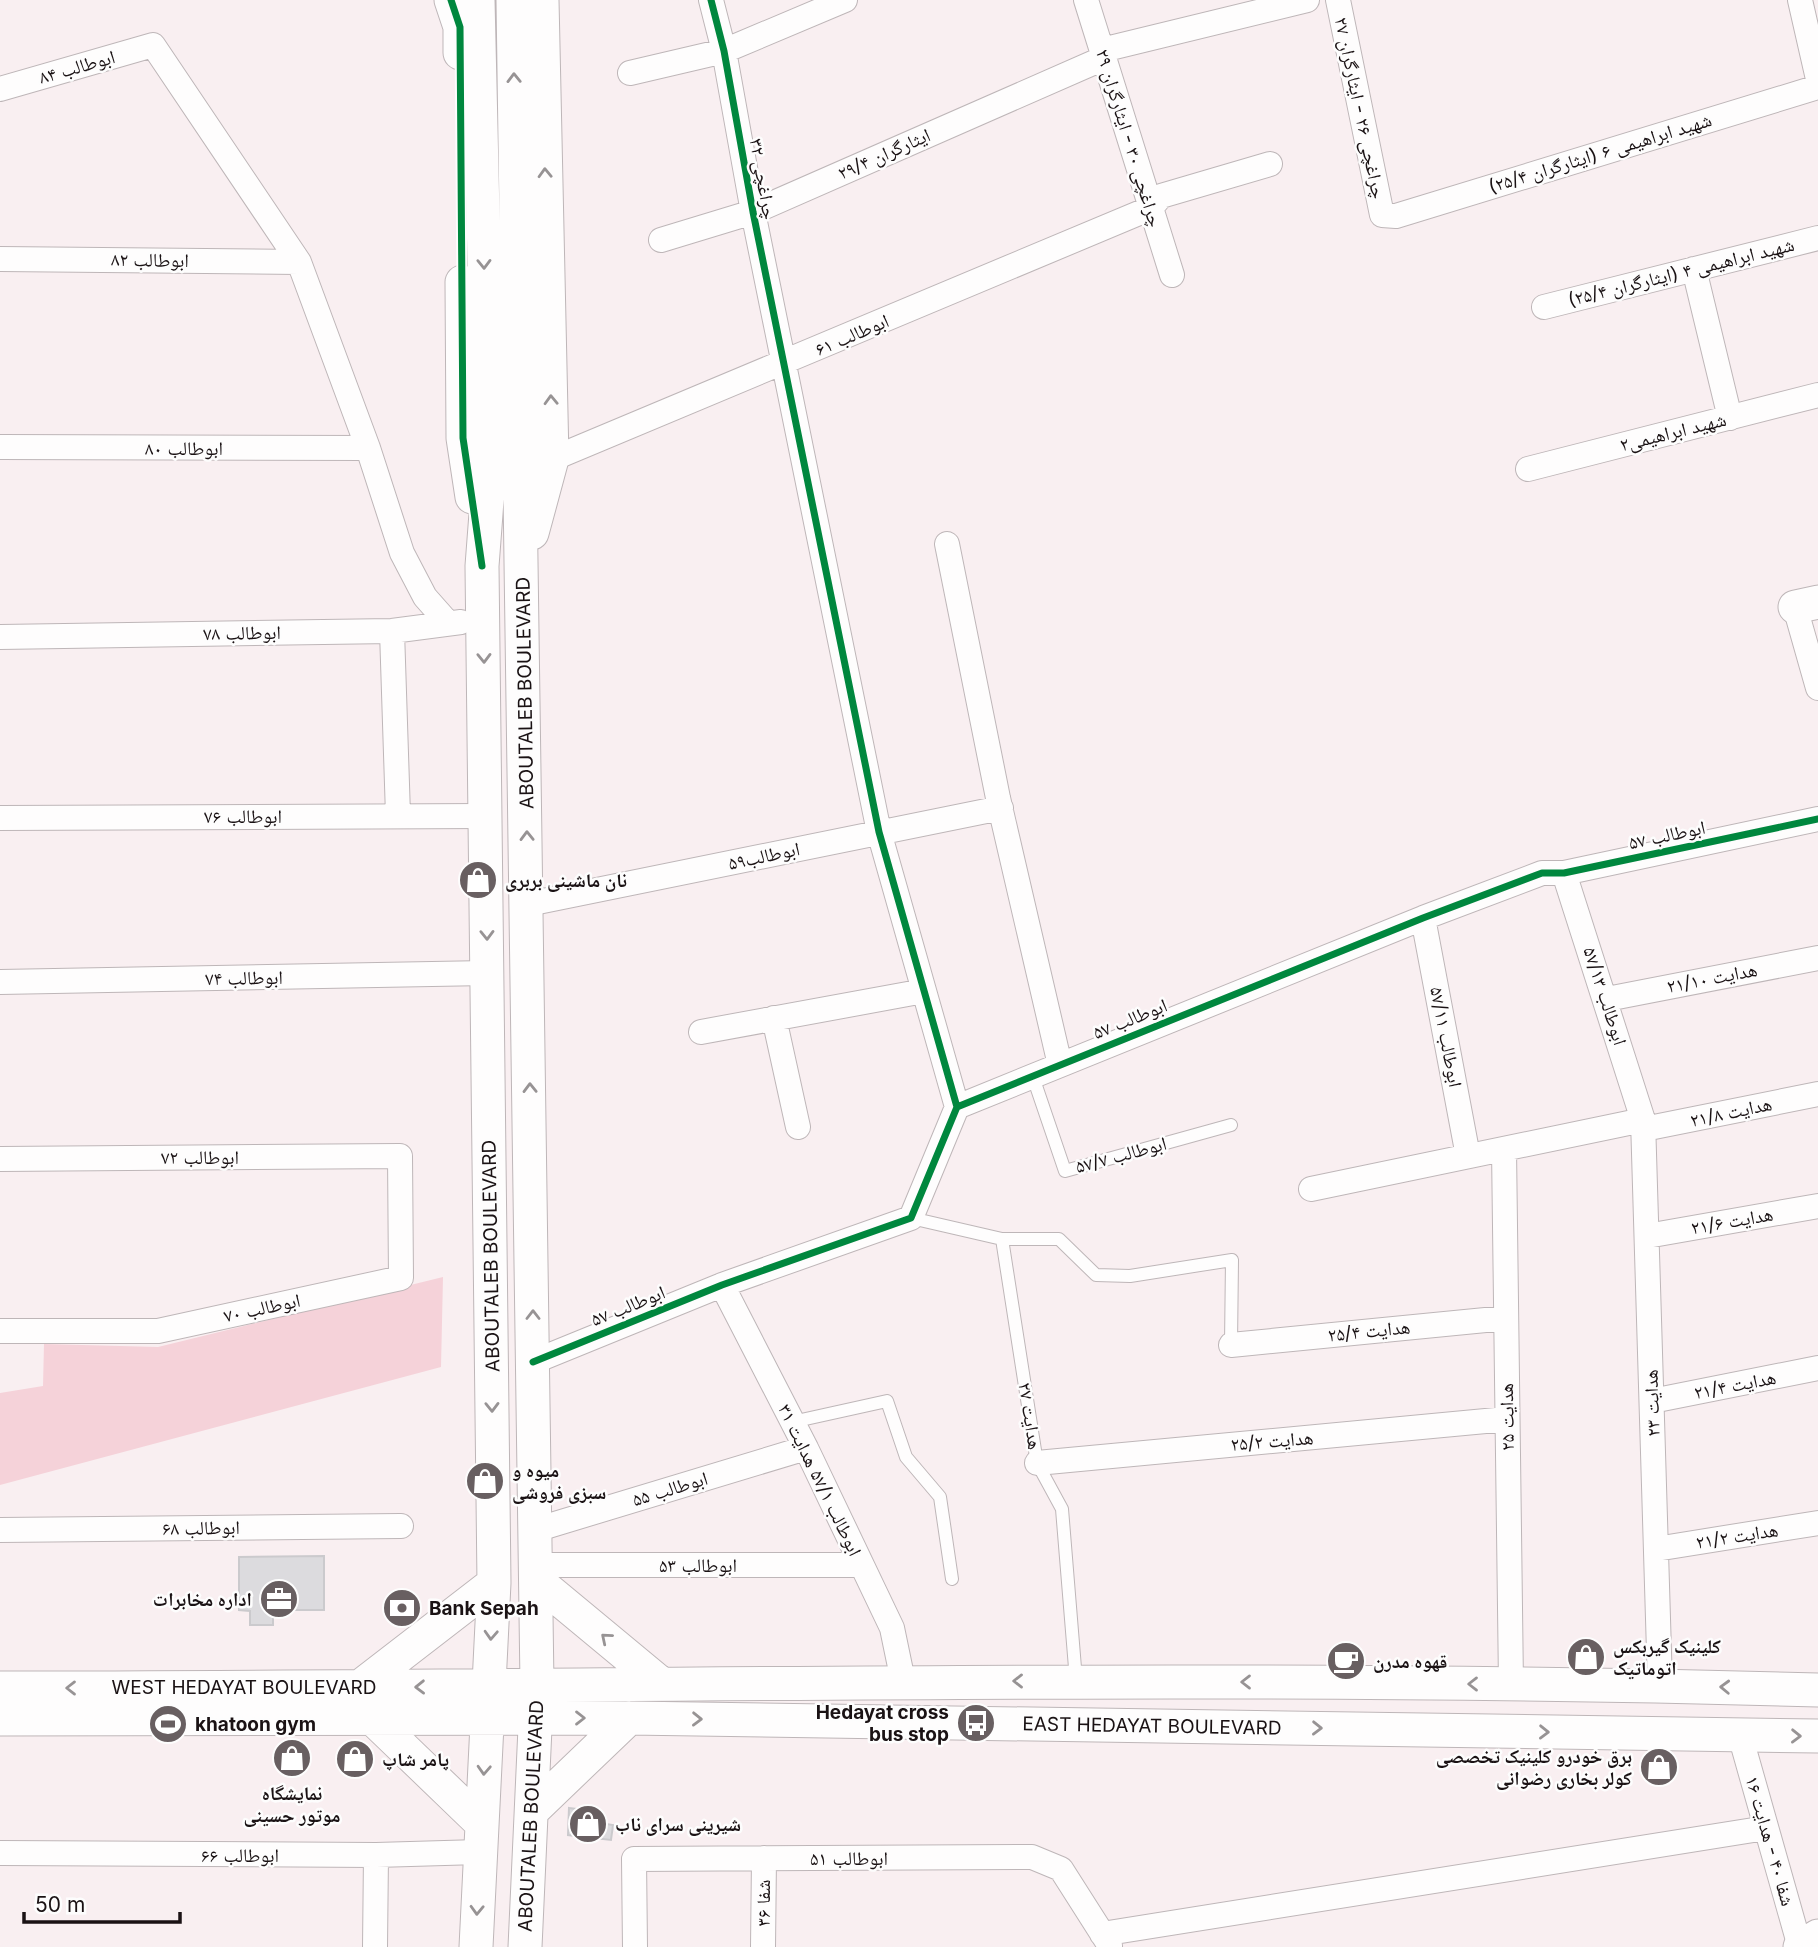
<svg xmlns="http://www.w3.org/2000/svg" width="1818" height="1947" font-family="Inter,'Noto Naskh Arabic',sans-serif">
	<rect width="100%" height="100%" fill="#f9eff1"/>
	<path fill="#f5d2d9" d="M443,1277l-2,90 -441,118v-92l43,-7 1,-42 114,3z"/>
	<path fill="#dcdbde" stroke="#cbcacd" stroke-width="2" d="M324,1556v54h-51v15h-23v-14l-11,-1v-53z
		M569,1808l31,4v11l13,2 -2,15 -43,-5z"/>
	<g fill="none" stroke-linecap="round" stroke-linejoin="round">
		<defs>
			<path id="lane" d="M1033,1077l32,94 166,-46
				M911,1218l91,21 35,224 25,46 14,171
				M1002,1239h57l37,36 34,1 102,-16 -1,85
				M792,1422l95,-21 19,56 34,40 12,82"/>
			<path id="street" d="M711,0l13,51 29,161 126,620 78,275
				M1086,0l86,275
				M1338,0l44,215 14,1 422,-129
				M1800,0l18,79
				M1102,50l205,-50
				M630,73l94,-22 121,-51
				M0,89l153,-44 146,217 69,186 34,105 23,44 23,26
				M661,240l92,-28 351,-154
				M0,259l299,3
				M1694,269l36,149
				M1544,307l274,-69
				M0,447l368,1
				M552,459l599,-251 10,-12 109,-32
				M1528,469l290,-74
				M947,544l51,254 62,267
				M1795,607l23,81
				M392,631l6,184
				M0,637l392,-6 69,-9
				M0,818l486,-2
				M1564,873l79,247 17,565
				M528,904l473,-96
				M1423,918l45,238
				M0,982l487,-9
				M1607,999l211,-41
				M774,1018l24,109
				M701,1032l223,-41
				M1644,1129l174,-35
				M1504,1149l7,535
				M0,1159l400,-3 1,122 -243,53h-158
				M1311,1189l332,-69
				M1647,1236l171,-30
				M722,1285l84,163 86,180 11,53
				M1231,1345l275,-27
				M533,1362l189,-77 189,-67 46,-111 466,-189 119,-45h22l254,-54
				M1652,1401l166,-33
				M1037,1463l470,-44
				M0,1530l401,-4
				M535,1530l271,-82
				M1656,1549l162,-26
				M536,1565h325
				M1740,1735l60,212
				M0,1853l376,2 103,-3
				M1102,1934l664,-106
				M375,1947l1,-92
				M635,1947l-1,-88 398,-2 29,12 49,77
				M763,1947l1,-89"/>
			<path id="secondary" d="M451,0l9,27v26
				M513,0l24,1684 -12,263
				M462,282l1,156 9,59
				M532,533l20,-74 -10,-459
				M1795,607l23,-5
				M536,1580l123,102
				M0,1688c606,0 1212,-15 1818,2
				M358,1688l136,-105
				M371,1717l110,106
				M0,1719l629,-1 1189,18
				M532,1811l97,-93
				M476,1947l18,-364 -12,-1017 7,-92 -11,-474
				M1800,1947l18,-11"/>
		</defs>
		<use href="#lane" stroke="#beb6b8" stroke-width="14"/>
		<use href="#street" stroke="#beb6b8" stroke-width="26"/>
		<use href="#secondary" stroke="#beb6b8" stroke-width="35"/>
		<use href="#lane" stroke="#fefdfd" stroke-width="12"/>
		<use href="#street" stroke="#fefdfd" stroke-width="24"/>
		<use href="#secondary" stroke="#fefdfd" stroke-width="33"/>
		<defs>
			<path id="cycleway" d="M451,0l9,27 3,411 19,128
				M711,0l13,51 29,161 126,620 78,275
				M533,1362l189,-77 189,-67 46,-111 466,-189 119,-45h22l254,-54"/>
		</defs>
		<use href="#cycleway" stroke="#fdfdfd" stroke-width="11"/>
		<use href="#cycleway" stroke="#00873e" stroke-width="7"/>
	</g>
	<defs><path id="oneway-chevron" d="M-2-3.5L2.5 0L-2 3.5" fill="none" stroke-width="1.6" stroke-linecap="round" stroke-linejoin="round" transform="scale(1.75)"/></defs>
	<g stroke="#979394">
		<use href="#oneway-chevron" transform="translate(514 78) rotate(-91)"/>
		<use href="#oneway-chevron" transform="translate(545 173) rotate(-92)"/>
		<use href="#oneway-chevron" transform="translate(484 264) rotate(89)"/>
		<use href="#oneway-chevron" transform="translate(551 400) rotate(-92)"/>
		<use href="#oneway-chevron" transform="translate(484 658) rotate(89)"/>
		<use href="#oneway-chevron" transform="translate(527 836) rotate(-91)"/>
		<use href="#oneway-chevron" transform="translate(487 935) rotate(89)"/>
		<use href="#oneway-chevron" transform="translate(530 1088) rotate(-91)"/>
		<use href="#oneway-chevron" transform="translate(533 1315) rotate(-90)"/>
		<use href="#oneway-chevron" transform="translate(492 1407) rotate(89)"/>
		<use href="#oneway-chevron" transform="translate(491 1635) rotate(93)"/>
		<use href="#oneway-chevron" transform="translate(606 1638) rotate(-140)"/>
		<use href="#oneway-chevron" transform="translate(1018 1681) rotate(180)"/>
		<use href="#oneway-chevron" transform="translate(1246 1682) rotate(-180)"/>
		<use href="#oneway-chevron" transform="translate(1473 1684) rotate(-180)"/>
		<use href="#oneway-chevron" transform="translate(420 1687) rotate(179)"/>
		<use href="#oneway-chevron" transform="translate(1725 1687) rotate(-178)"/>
		<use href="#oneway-chevron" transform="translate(71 1688) rotate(-180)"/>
		<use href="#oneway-chevron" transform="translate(580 1718)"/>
		<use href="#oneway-chevron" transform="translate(697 1719) rotate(1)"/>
		<use href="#oneway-chevron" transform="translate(1317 1728) rotate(1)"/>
		<use href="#oneway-chevron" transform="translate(1544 1732) rotate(1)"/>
		<use href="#oneway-chevron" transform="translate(1796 1736) rotate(1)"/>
		<use href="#oneway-chevron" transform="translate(484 1770) rotate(93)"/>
		<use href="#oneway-chevron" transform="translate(477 1910) rotate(92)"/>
	</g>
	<defs>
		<symbol id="shop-disc" viewBox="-11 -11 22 22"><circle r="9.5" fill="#685f61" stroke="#fdfdfd"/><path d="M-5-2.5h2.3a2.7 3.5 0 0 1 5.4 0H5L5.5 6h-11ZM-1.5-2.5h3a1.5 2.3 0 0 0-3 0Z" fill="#fff"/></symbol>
		<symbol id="office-disc" viewBox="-11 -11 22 22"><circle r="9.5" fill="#685f61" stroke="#fdfdfd"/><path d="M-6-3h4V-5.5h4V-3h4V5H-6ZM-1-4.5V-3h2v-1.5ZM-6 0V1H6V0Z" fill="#fff"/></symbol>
		<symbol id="bank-disc" viewBox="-11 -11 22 22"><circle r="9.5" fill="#685f61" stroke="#fdfdfd"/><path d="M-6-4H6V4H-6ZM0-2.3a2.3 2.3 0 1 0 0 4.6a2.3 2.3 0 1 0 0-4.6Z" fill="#fff"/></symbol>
		<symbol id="cafe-disc" viewBox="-11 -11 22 22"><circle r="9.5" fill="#685f61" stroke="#fdfdfd"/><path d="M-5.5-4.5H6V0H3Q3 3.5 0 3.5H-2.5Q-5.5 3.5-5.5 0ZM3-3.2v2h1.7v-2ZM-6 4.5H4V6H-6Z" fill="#fff"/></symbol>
		<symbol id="bus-disc" viewBox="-11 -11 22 22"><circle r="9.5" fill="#685f61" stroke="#fdfdfd"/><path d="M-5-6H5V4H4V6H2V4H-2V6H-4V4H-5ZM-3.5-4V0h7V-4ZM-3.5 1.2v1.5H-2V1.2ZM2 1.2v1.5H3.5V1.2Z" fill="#fff"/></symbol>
		<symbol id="stadium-disc" viewBox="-11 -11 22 22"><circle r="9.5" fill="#685f61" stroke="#fdfdfd"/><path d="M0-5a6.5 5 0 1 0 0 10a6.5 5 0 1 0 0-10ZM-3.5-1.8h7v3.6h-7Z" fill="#fff"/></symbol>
	</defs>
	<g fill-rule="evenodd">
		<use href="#shop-disc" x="456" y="858" width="44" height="44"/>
		<use href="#shop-disc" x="463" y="1459" width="44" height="44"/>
		<use href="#office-disc" x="257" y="1577" width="44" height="44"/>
		<use href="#bank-disc" x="380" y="1586" width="44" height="44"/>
		<use href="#shop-disc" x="1564" y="1635" width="44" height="44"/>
		<use href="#cafe-disc" x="1324" y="1639" width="44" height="44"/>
		<use href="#bus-disc" x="954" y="1701" width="44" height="44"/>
		<use href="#stadium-disc" x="146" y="1702" width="44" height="44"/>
		<use href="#shop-disc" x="270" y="1736" width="44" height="44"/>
		<use href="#shop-disc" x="333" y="1737" width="44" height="44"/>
		<use href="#shop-disc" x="1637" y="1745" width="44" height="44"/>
		<use href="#shop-disc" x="566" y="1802" width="44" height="44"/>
	</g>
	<g text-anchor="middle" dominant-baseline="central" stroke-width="5" stroke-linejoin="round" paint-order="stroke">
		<g font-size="19" fill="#1a1214" stroke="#fdfdfd">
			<text transform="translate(77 67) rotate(-16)">ابوطالب ۸۴</text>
			<text transform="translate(1360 108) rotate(78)">چراغچی ۲۶ - ایثارگران ۲۷</text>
			<text transform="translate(1129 138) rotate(73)">چراغچی ۳۰ - ایثارگران ۲۹</text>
			<text transform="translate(1600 153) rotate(-17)">شهید ابراهیمی ۶ (ایثارگران ۲۵/۴)</text>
			<text transform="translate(884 154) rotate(-24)">ایثارگران ۲۹/۴</text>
			<text transform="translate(763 179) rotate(80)">چراغچی ۳۲</text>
			<text transform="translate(150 260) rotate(1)">ابوطالب ۸۲</text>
			<text transform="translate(1681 272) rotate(-14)">شهید ابراهیمی ۴ (ایثارگران ۲۵/۴)</text>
			<text transform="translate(852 335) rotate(-23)">ابوطالب ۶۱</text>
			<text transform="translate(1673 432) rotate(-14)">شهید ابراهیمی۲</text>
			<text x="184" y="448">ابوطالب ۸۰</text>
			<text transform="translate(242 633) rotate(-1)">ابوطالب ۷۸</text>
			<text transform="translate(525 693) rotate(-91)">ABOUTALEB BOULEVARD</text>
			<text x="243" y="816">ابوطالب ۷۶</text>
			<text transform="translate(1667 835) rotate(-12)">ابوطالب ۵۷</text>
			<text transform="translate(764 856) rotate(-12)">ابوطالب۵۹</text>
			<text transform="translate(244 978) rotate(-1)">ابوطالب ۷۴</text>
			<text transform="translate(1712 978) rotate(-11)">هدایت ۲۱/۱۰</text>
			<text transform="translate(1605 996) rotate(72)">ابوطالب ۵۷/۱۳</text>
			<text transform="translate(1130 1019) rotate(-22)">ابوطالب ۵۷</text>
			<text transform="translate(1446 1037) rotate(79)">ابوطالب ۵۷/۱۱</text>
			<text transform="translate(1731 1112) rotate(-12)">هدایت ۲۱/۸</text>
			<text transform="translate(1121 1155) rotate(-15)">ابوطالب ۵۷/۷</text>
			<text x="200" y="1157">ابوطالب ۷۲</text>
			<text transform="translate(1732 1221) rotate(-10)">هدایت ۲۱/۶</text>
			<text transform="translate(491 1256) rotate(-91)">ABOUTALEB BOULEVARD</text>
			<text transform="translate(628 1306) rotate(-22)">ابوطالب ۵۷</text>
			<text transform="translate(262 1308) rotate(-12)">ابوطالب ۷۰</text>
			<text transform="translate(1369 1331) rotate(-6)">هدایت ۲۵/۴</text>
			<text transform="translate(1735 1385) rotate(-11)">هدایت ۲۱/۴</text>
			<text transform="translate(1652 1403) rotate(-92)">هدایت ۲۳</text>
			<text transform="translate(1030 1416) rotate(81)">هدایت ۲۷</text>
			<text transform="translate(1507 1417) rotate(-91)">هدایت ۲۵</text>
			<text transform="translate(1272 1441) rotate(-5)">هدایت ۲۵/۲</text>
			<text transform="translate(820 1480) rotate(64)">ابوطالب ۵۷/۱ هدایت ۳۱</text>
			<text transform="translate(670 1489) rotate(-17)">ابوطالب ۵۵</text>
			<text transform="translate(201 1528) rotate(-1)">ابوطالب ۶۸</text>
			<text transform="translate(1737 1536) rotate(-9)">هدایت ۲۱/۲</text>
			<text x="698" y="1565">ابوطالب ۵۳</text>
			<text x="244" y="1687">WEST HEDAYAT BOULEVARD</text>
			<text transform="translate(1152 1726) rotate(1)">EAST HEDAYAT BOULEVARD</text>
			<text transform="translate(531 1816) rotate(-87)">ABOUTALEB BOULEVARD</text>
			<text transform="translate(1770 1841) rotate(74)">شفا ۴۰ - هدایت ۱۶</text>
			<text x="240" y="1855">ابوطالب ۶۶</text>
			<text x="849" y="1858">ابوطالب ۵۱</text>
			<text transform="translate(763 1903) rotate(-90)">شفا ۳۶</text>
		</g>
		<g font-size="19" font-weight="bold" fill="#1a1214" stroke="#fdfdfd" text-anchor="start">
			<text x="505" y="880">نان ماشینی بربری</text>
			<text x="512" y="1470">میوه و<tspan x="512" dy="22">سبزی فروشی</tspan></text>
			<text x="252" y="1599" text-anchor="end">اداره مخابرات</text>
			<text x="429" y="1608">Bank Sepah</text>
			<text x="1613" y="1646">کلینیک گیربکس<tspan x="1613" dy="22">اتوماتیک</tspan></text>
			<text x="1373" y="1661">قهوه مدرن</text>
			<text x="949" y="1712" text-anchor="end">Hedayat cross<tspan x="949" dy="22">bus stop</tspan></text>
			<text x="195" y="1724">khatoon gym</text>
			<text x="1632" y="1756" text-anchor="end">برق خودرو کلینیک تخصصی<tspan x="1632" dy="22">کولر بخاری رضوانی</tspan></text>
			<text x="382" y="1759">پامر شاپ</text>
			<text x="292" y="1793" text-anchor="middle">نمایشگاه<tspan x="292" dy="22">موتور حسینی</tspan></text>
			<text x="615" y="1824">شیرینی سرای ناب</text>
		</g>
	</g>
	<path d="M24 1912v10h156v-10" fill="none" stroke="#1a1214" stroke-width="3.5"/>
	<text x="35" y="1912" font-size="21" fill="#1a1214" stroke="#fdfdfd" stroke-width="5" paint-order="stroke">50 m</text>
</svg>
